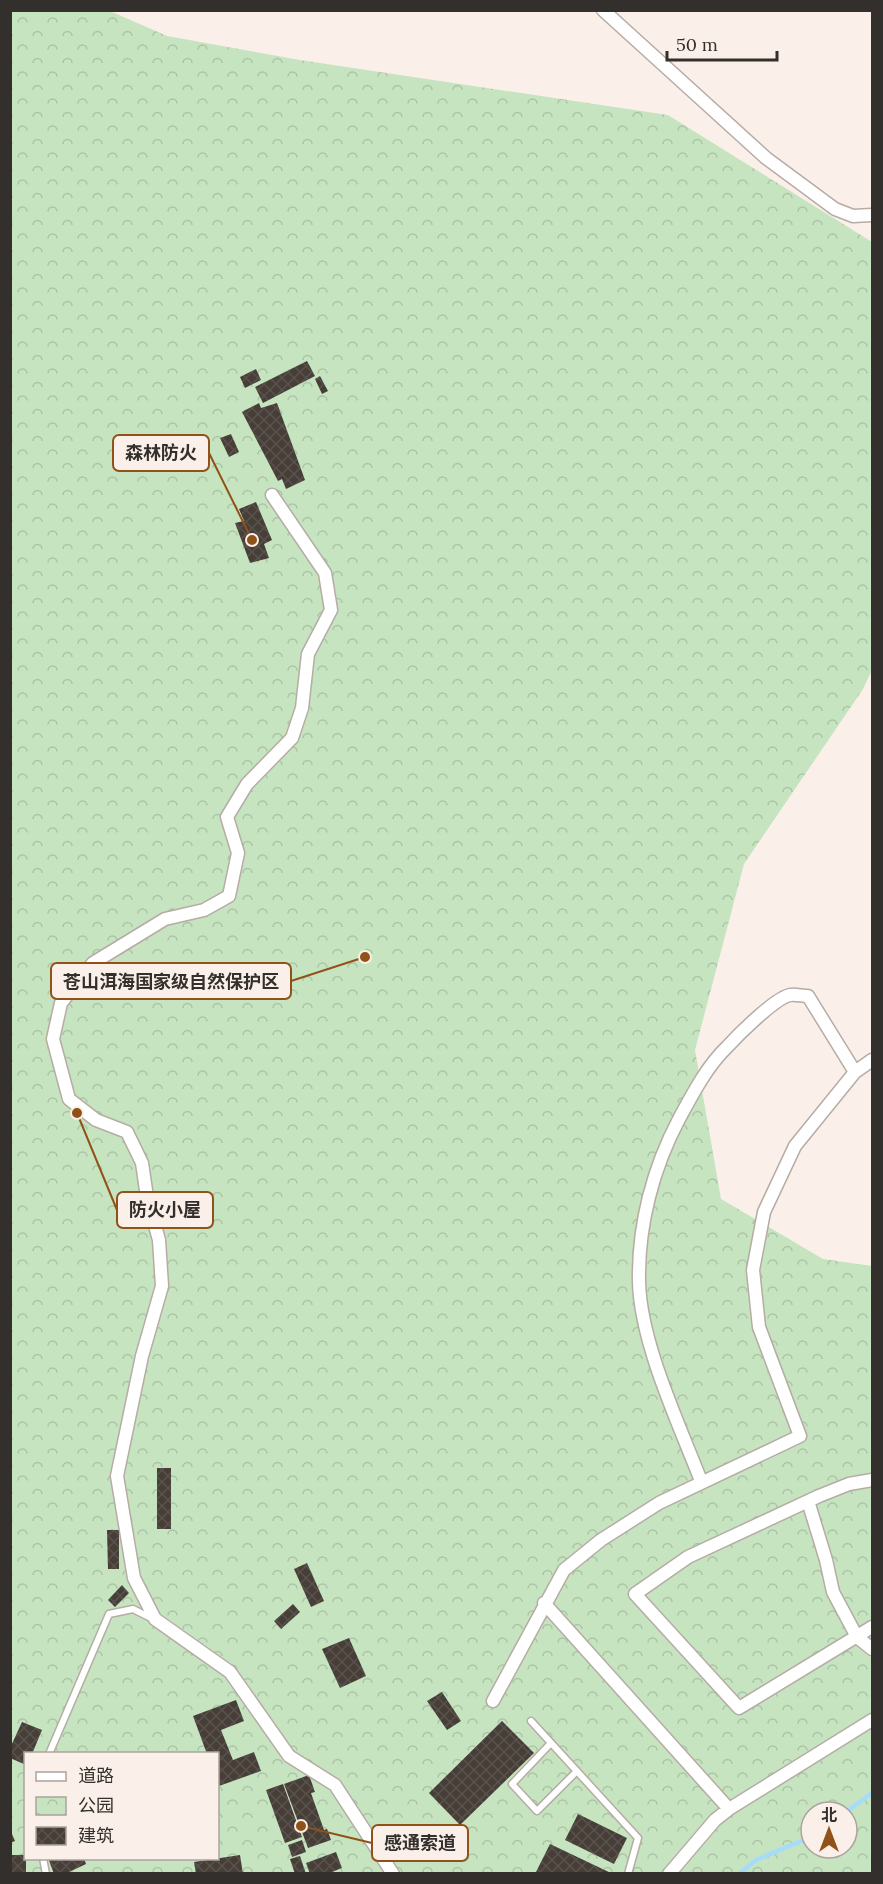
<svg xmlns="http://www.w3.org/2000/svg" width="883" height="1884" font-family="Lora,'Noto Sans SC',serif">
	<defs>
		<pattern id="park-crowns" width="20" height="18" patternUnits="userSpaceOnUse" patternTransform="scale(1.5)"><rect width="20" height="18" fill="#c6e4c0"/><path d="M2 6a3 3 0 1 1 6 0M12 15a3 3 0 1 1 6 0" fill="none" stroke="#abc4a5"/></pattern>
		<pattern id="building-cross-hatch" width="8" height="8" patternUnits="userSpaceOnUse" patternTransform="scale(1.5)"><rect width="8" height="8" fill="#473e38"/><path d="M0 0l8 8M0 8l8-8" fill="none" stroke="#59524c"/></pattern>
	</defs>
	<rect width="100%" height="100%" fill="#fbf0e9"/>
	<path fill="url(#park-crowns)" fill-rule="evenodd" d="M11,11h99l57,25 133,24 368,55 204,127v428l-9,19 -119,175 -49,186 26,149 102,60 49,7v607l-861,1zM26,1754h192v104h-192zM811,1812h36v36h-36z"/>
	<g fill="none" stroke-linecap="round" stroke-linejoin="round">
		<path stroke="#a5dcf9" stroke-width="4.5" d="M846,1812l26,-19
			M739,1874l17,-14 55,-23"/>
	</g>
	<path fill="url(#building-cross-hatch)" d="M307,361l8,15 -52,27 -8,-16z
		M256,369l5,11 -16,8 -5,-11z
		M320,376l8,15 -6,3 -7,-15z
		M259,403l2,5 16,-5 28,77 -19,9 -4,-10 -4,2 -36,-69z
		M231,434l8,18 -10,5 -9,-19z
		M256,502l16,38 -8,4 5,14 -19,5 -15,-40 9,-2 -5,-12z
		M157,1468h14v61h-14z
		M107,1530h12v39h-11z
		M307,1563l17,38 -13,6 -17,-38z
		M122,1585l7,8 -14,14 -7,-7z
		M293,1604l7,8 -19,17 -7,-8z
		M349,1638l17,38 -26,12 -18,-39z
		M442,1692l19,29 -14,9 -20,-29z
		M236,1700l8,21 -23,9 12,30 21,-8 7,19 -42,15 -1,-32h-11l-14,-38z
		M502,1721l32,32 -74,72 -31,-32z
		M22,1722l20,8 -10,24h-6v11l-16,-7v-10z
		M309,1775l6,17 -4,1 13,37 3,-1 4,11 -23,8 -24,-64z
		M283,1784l19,53 -17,6 -19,-53z
		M578,1814l49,24 -13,26 -49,-24z
		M10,1829l5,12 -5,2z
		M302,1840l4,12 -14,5 -4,-12z
		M550,1844l63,30h-78z
		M336,1852l6,16 -15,6h-17l-4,-11z
		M10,1855h16v19h-16z
		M240,1855l3,19h-47l-2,-12z
		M300,1856l6,18h-11l-5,-15z
		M48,1858h36l2,6 -21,10h-11z"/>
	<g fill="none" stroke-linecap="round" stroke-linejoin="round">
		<defs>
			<path id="lane" d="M531,1721l107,117 -10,36
				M551,1743l-39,41 25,27 40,-40
				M49,1754l60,-140 24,-5 18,9
				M43,1858l3,16"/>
			<path id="street" d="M603,10l163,148 69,51 18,7 19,-1
				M272,495l53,78 6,37 -23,44 -6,54 -10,30 -45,46 -20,33 11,36 -9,43 -25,14 -39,9 -72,44 -32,40 -8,36 16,60 27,21 31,12 15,31 5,34 12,43 3,46 -20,70 -25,120 17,102 21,41 75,53 59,84 46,29 58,89
				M872,1480l-23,4 -30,12 -131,61 -53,37 104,114 133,-81
				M701,1481c-22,-57 -61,-139 -62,-200 -1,-56 14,-113 40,-162 13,-24 28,-53 48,-72 11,-12 48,-49 63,-52 5,-1 12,1 18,1l47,76
				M808,1501l18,59 7,32 24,45 15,12
				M544,1603l185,206
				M493,1701l71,-131 37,-30 58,-37 141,-67 -41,-109 -6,-57 11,-58 31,-66 60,-74 17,-12
				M669,1874l46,-54 14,-11 143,-89"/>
		</defs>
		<use href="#lane" stroke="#b6aca5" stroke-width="9"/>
		<use href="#street" stroke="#b6aca5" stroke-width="15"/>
		<use href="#lane" stroke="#fff" stroke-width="6"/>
		<use href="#street" stroke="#fff" stroke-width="12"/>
	</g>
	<path fill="none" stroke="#915219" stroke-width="2" d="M252 540L209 453M365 957L291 981M77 1113L117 1210M301 1826L372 1843"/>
	<g fill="#915219" stroke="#fbf0e9" stroke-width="2">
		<circle cx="252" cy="540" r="6"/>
		<circle cx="365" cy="957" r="6"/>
		<circle cx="77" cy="1113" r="6"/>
		<circle cx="301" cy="1826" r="6"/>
	</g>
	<g fill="#fbf0e9" stroke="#915219" stroke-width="2">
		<rect x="113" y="435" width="96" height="36" rx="6"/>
		<rect x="51" y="963" width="240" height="36" rx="6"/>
		<rect x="117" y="1192" width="96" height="36" rx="6"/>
		<rect x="372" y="1825" width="96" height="36" rx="6"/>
	</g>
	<g font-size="18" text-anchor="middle" font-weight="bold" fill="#332f2c">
		<text x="161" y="459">森林防火</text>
		<text x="171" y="988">苍山洱海国家级自然保护区</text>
		<text x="165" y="1216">防火小屋</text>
		<text x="420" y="1849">感通索道</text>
	</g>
	<rect width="883" height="1884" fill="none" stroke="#332f2c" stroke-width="24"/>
	<rect x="24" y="1752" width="195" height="108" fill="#fbf0e9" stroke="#aba39d" stroke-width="1.5"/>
	<rect x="36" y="1772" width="30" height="9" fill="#ffffff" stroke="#aba39d" stroke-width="1.5"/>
	<text x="78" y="1782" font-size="18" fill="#332f2c">道路</text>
	<rect x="36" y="1797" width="30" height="18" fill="url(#park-crowns)" stroke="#aba39d" stroke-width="1.5"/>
	<text x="78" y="1812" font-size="18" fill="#332f2c">公园</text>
	<rect x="36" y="1827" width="30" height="18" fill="url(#building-cross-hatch)" stroke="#aba39d" stroke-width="1.5"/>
	<text x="78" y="1842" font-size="18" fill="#332f2c">建筑</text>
	<g transform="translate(829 1830)"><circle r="28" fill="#fbf0e9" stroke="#aba39d" stroke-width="1.5"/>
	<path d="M0-4.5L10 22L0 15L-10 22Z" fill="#915219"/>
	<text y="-9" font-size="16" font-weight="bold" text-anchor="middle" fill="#332f2c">北</text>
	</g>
	<path d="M667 51v9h110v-9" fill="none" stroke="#332f2c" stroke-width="3"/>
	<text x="676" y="51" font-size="18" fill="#332f2c" stroke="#fbf0e9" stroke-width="4.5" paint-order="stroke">50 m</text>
</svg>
